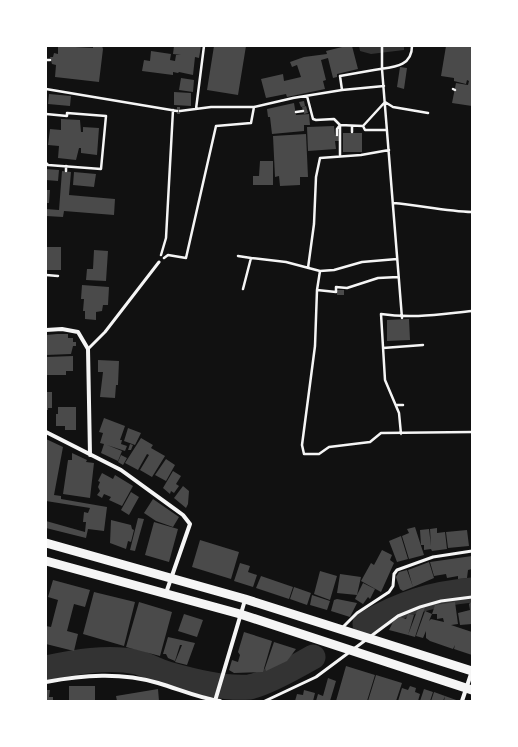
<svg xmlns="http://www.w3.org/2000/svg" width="518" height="747" font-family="'Source Sans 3',sans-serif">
	<rect width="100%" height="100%" fill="#111"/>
	<path fill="#333" d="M359,46h45v4l-33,4 -11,-3z"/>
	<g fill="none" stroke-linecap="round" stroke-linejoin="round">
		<path stroke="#333" stroke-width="25" d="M365,624c36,-21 66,-30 107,-34
			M46,668c29,-6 61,-12 91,-6 10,3 20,9 31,12 25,7 55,15 81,13 15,-2 50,-22 64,-30"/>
	</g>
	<path fill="#4a4a4a" d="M58,46l35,2v-2h9l1,3 -4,33 -44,-5 1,-12 -4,-1 -2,-7h3l1,-4 4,1z
		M174,46h27l-2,12 -4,-1 -2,18 -14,-3 -1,1 -5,-1v3l-31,-4 2,-11 6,1 1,-10 20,3 -1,6 5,1 1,-6h5l-8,-1z
		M214,46h32l-8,49 -31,-5z
		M346,46h6l6,23 -21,5v3l-4,1 -5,-20 -7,2 5,20 -3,1 2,8 -38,8 -1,-3 -20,4 -5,-19 22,-5 1,7 17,-4 -4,-12 -5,2 -2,-5 14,-5 23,-3 -1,-3z
		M446,46h26v60l-20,-3 4,-20 12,2 1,-4 -2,-1 -1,4 -12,-3v-3l-13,-2z
		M400,67l7,1 -3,21 -7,-2z
		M181,78l13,2 -1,12 -14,-2z
		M174,92l17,1v13l-17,-1z
		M49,94l22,2 -1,10 -22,-2z
		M304,101l1,5 -4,1 -2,-5z
		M294,103l2,12 13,-1 1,11h-6v6l-32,3 -2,-17h-2l-1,-8z
		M306,106l2,7 -4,1 -2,-7z
		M177,107h3v7h-3z
		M61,119l19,1 1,12h2v-5l16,1 -2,27 -16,-2v-5h-2l-3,12 -18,-2 1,-12 -11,-1 2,-16 11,1z
		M334,126l1,9h4v6h-4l1,8 -28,2 -1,-24z
		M343,133h19v19h-19z
		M306,134l2,43h-8v8l-20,1 -1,-10 -4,1 -2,-41z
		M260,161h13v24h-20v-9h6z
		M46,169l13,1 -1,11 -12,-1z
		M62,171l9,1 -2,23 46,4 -1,16 -50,-4 -1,6 -17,-1v-7l13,1z
		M74,172l22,2 -2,13 -21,-2z
		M46,190h4l-1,13h-3z
		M46,247h15v23h-15z
		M94,250l14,1 -2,30 -20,-1 1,-11h6z
		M82,285l27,2 -1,18h-5l-1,6 -6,1v8l-11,-1v-8h-2l1,-12h-3z
		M337,290h7v5h-7z
		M409,319l1,21 -23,1v-21z
		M57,334h11v4h5v4h3v4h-3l-2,8 -25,1v-20z
		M73,356v15h-7v4h-20v-18z
		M98,360l21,1 -1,24h-2l-1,13 -15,-1 3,-25h-5z
		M46,381l1,11h5v16h-4v2h-2z
		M58,407h18v23h-11v-4h-9v-12h2z
		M104,418l21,8 -5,14h2l-1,4 6,2 -2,5 -18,-6 15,6 -4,10 -17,-8 3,-9 -4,-1 3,-10 -4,-1z
		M128,428l13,5 -6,12 -11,-4z
		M141,438l12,7 -2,3 14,8 -13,21 -12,-7 9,-15 -2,-1 -9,16 -13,-7z
		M46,439l17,8 -9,48 7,1v3l46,8 -3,24 -16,-2 -2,9 -40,-10v-7l39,11 1,-10h-3l1,-10 4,1 2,-5 -44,-7z
		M130,444l3,1 -2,5h-3z
		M72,453l15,7 -1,2 8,1 -4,35 -27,-4 5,-34h4z
		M121,455l6,3 -4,7 -5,-3z
		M166,459l9,6 -9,16 -11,-6z
		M173,471l8,5 -5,8 3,2 -5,7 -3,-2 -1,3 -7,-6z
		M102,473l11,6 2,-4 18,11 -11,20 -13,-6 2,-3 -7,-3 -2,4 -5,-3 3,-4 -2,-4 2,-5 -2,-1z
		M183,486l6,5 -1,13 -2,4 -12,-10z
		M131,492l8,5 -10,18 -8,-5z
		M153,499l26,18 -6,10 -17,-6 -12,-8z
		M138,518l6,1 -9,32 -5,-1z
		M111,520l20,5 1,4 2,1 -3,12 -3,-1 -2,8 -16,-6z
		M154,522l24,7 -9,33 -24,-7z
		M415,527l9,28 -15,4 -7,-23 7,-3 -2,-4z
		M437,528v5l8,-1 2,17 -15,2 -1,-2 -7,1v-5h-3l-1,-15 9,-1 2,17 -1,-17z
		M467,530l2,16 -21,2 -2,-16z
		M401,536l7,23 -11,3 -8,-21z
		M200,540l39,12 -8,27 -39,-12z
		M382,550l10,5 -2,5 4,3 -13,29 -20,-11 10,-18 3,2z
		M472,556v13l-4,1 -1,8 -9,1v-3l-11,2 -1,-4 -12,2 -4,-14z
		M429,562l5,16 -21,9 -5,-17z
		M240,563l10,3 -2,6 9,3 -4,12 -19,-6z
		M407,570l6,17 -10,4 -3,-2 -4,-12 3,-5z
		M320,571l17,5 -7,24 -16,-6z
		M340,574l21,3 -4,18 -20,-2z
		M261,576l32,11 -4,12 -33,-11z
		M53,580l37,10 -5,17 -11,-3 -7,27 11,3 -4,17 -28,-7v-18l5,1 7,-27 -10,-3z
		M363,583l12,6 -5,10 -2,-2 -5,7 -8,-5z
		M294,587l17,6 -4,12 -17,-6z
		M94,592l41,10 -11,44 -41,-12z
		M312,595l18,6 -3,9 -17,-5z
		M337,599l20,4 -7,14 -19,-6 3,-11z
		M472,601v23l-12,1 -2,-12 12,-3 -1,-6z
		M139,602l33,10 -12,44 -34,-9z
		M455,602l3,22 -7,1 21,7v23l-18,-6 1,-4 -2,4 -23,-8 -4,-3v-7l-3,7 -7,-2 9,-25 7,3 -3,7 2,-2 13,3 -1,-4 -6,1v-5h-5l3,-9z
		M425,607l-10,30 -7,-2 9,-24z
		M184,614l19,6 -6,17 -19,-6z
		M408,614l6,1 -6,20 -19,-5 5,-10 6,-3 6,2z
		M244,632l28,9 -9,31 -29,1 -5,-3 3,-10 6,2 2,-7 -2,-3z
		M168,637l27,6 -8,22 -12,-3 7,-17h-2l-5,16 -7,-3 -2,-4h-3z
		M274,642l22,7 -9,12 -21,10 -1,-3z
		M346,666l29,9 -8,26h-31z
		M376,675l26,8 -6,18h-28z
		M328,678l8,3 -6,20h-14l2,-7 5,2z
		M69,686h26v15h-26z
		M410,686l6,2 -1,4 5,2 -2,7h-20l4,-13 6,2z
		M158,689l1,12h-42l-1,-5z
		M424,689l9,3 -3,9h-10z
		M46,690h4l-1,7h4v4h-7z
		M304,690l11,3 -2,8h-18l2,-7 6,1z
		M434,692l11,4 -2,5h-12z
		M445,696l14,5h-15z"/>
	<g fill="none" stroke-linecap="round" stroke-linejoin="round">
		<path stroke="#f5f5f5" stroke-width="2.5" d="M382,46v23l20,249
			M46,60h4
			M46,89l131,22
			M453,89l2,1
			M342,90l-2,-14c11,-2 23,-4 34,-6 17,-3 38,-2 38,-24
			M307,96l6,23 3,1 18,-1 6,6 -3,4v6
			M196,109l8,-63
			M180,111l31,-4h43l39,-9 49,-8 42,-4
			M296,112l7,-1
			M46,114l21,2v-3l39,3 -5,53 -53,-4 -2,-2
			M363,126l2,4h22
			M352,132v-6
			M340,155v-30l23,1 22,-24 8,5 35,6
			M66,171v-5
			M393,203c26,2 52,8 79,9
			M161,255l5,-17 7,-128
			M238,256l13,2
			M164,258l4,-3 18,3 30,-132 35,-3 3,-16
			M308,268l6,-44 2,-47 4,-19 41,-3 28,-5
			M320,271l14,-1 28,-8 35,-3
			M46,275l12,1
			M243,289l8,-31 35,4 34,9 -3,19 -2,56 -13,99 2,9h15l10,-7 41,-5 11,-9 91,-1
			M317,290l19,2v-5l11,1 31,-10 20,-1
			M383,348l40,-3
			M396,405h7
			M401,434l-2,-21 -14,-33 -4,-66c31,5 60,0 91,-3"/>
		<path stroke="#f5f5f5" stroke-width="3" d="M88,349l17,-17 54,-70
			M341,629l16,-16 32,-21 4,-6 1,-12 3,-4 36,-13 39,-6
			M265,701l51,-24 82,-61 22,-9 21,-6 31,-4"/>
		<path stroke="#f5f5f5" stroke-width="4" d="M46,330l16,-1 16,3 10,17 2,106
			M46,432l75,38 62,45 7,9 -24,69
			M46,682c37,-7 75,-10 112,1 21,6 40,15 62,18
			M215,701l30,-101
			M462,701l10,-30"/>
		<path stroke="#f5f5f5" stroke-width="9" d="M46,543l199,56 227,72
			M46,561l194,53 232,76"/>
	</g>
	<rect width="518" height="747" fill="none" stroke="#ffffff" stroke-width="94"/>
</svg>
